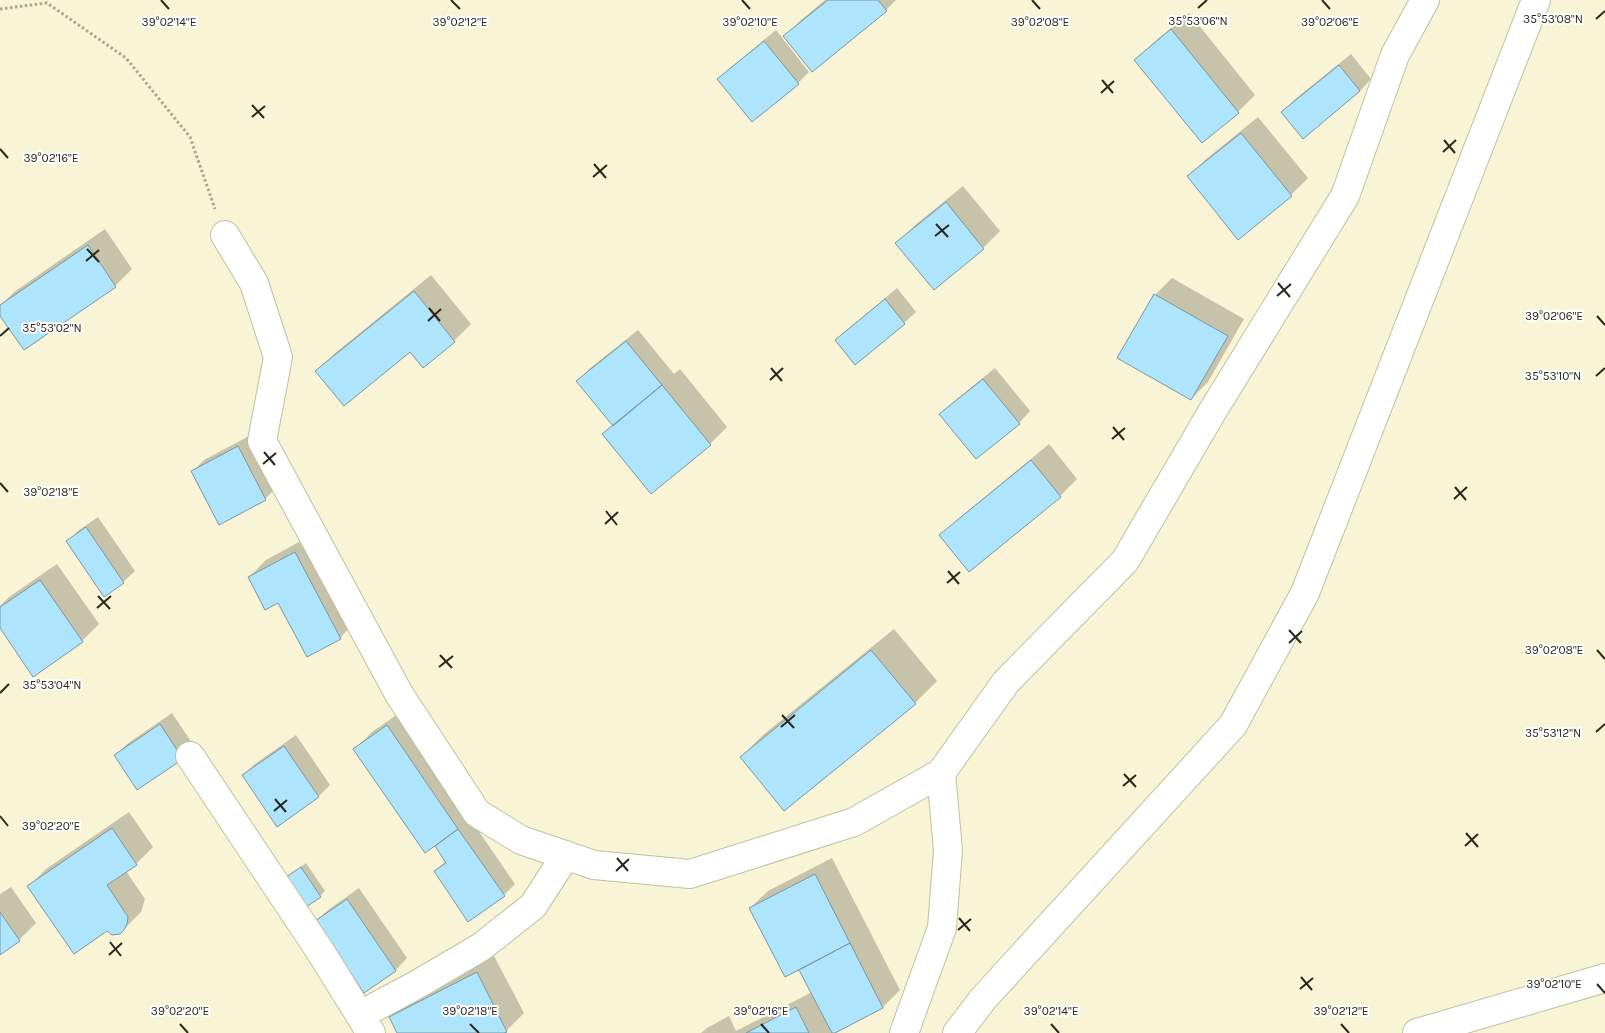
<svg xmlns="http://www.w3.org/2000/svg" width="1605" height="1033" font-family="Karla,sans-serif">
	<rect width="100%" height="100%" fill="#f8f4d5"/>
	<path fill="#0003" d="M825,0h71l-10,10 -101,26 17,-17z
		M1189,13l66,82 -17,17 -35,30 -67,-82 17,-17z
		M776,30l33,42 -11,11 -80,-4 12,-11z
		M1351,54l20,25 -11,12 -77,21 11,-12z
		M1258,117l50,61 -17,17 -103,-18 17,-17z
		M963,186l37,45 -17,17 -49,40 -37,-45 17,-17z
		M105,229l27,40 -17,17 -115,27v-7l14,-14z
		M431,275l40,49 -17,17 -137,30 17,-17z
		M1172,278l72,41 -36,63 -17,17 -36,-104z
		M897,288l19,24 -12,11 -49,41 -19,-24 12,-11z
		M638,330l36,44 6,-5 47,58 -17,17 -132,-63 11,-12z
		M995,368l35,43 -11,12 -78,-9 11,-11z
		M249,436l28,51 -12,12 -73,-27 12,-12z
		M1049,444l28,35 -17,17 -119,40 17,-17z
		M98,517l37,54 -12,11 -55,-41 11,-11z
		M312,535l45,85 -17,18 -33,17 -29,-54 -29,-24 17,-17z
		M57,564l42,60 -17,17 -82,-15v-20l9,-9z
		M894,629l43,52 -22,22 -174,54 22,-22z
		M405,709l64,108 46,67 -11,11 -69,-24 11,-10 -5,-19 -86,-93 17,-17z
		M172,713l22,33 -11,12 -68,-2 12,-12z
		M296,735l34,50 -11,11 -76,-21 12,-11z
		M129,812l24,35 -17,17 -10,7 19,28 -4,13 -17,17 -95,-43 17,-17z
		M832,858l68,132 -17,17 -49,26h-133l6,-5 22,-12 7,15 76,-39 -12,-24 -50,-60 18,-17z
		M306,863l19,28 -5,5 -36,-17z
		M11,887l25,36 -17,17 -19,13v-59z
		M359,888l48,70 -11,12 -32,21 -48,-70 12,-11z
		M494,956l30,57 -18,18 -4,2h-104l-8,-16 17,-17z"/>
	<path fill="#afe5fc" stroke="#7897a4" d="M828,0h50l9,11 -75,61 -29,-36z
		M1171,29l68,84 -37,30 -68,-83z
		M764,41l35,43 -47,38 -35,-43z
		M1339,65l21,26 -57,48 -22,-27z
		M1241,133l51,63 -54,44 -51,-64z
		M946,202l38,47 -50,41 -39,-47z
		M88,245l28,42 -92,63 -24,-34v-11z
		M414,291l41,51 -32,26 -13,-16 -66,54 -29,-35z
		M1154,294l74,42 -37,64 -74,-42z
		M885,299l20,25 -50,41 -20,-25z
		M626,341l36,44 -49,41 -37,-45z
		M983,379l37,45 -44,35 -37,-45z
		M662,385l49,60 -60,49 -49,-60z
		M238,446l28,54 -47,25 -28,-54z
		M1031,460l30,37 -92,75 -30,-37z
		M86,527l38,56 -20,14 -38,-56z
		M295,552l46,87 -34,18 -29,-54 -13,7 -17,-33z
		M40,580l43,62 -50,35 -33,-49v-21z
		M871,650l45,54 -132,107 -44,-54z
		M160,724l23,35 -46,31 -23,-35z
		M387,725l71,104 -33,24 -72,-104z
		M284,746l35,51 -42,30 -35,-52z
		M112,828l25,37 -30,20 21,32 -1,7 -3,6 -4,4 -8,1 -5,-4 -33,23 -47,-68z
		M458,829l47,67 -37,26 -34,-51 12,-8 -11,-17z
		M301,867l20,30 -18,12 -20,-30z
		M815,874l35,69 -65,34 -36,-69z
		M347,899l49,72 -32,22 -49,-72z
		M0,912l20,29 -20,14z
		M850,943l33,65 -48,25h-3l-33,-63z
		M477,972l30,60 -3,1h-107l-8,-16z
		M796,1007l13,26h-63z"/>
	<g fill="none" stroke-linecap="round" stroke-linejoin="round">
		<defs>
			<path id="street" d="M225,235l29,48 24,74 -16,84 137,253 78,119 44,27 73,25 96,9 164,-52 87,-49
				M190,756l130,195 51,82
				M360,1015l58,-31 63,-37 52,-41 33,-51
				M904,1033l38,-105 6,-78 -7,-77 65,-91 119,-121 87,-149 133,-216 50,-141 30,-55
				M957,1033l26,-34 250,-274 72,-132 231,-593"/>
			<path id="highway" d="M1417,1033l188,-55"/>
		</defs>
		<use href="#street" stroke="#c3bfa2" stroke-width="30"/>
		<use href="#highway" stroke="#c3bfa2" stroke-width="30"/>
		<path stroke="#aaa78f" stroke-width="3" stroke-dasharray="2.5 2.5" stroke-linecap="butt" d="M0,9l47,-6 79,55 64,79 25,72"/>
		<use href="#street" stroke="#fff" stroke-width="28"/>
		<use href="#highway" stroke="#fff" stroke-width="28"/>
	</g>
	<path fill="none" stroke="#2a281c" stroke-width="2" d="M161,0l8,9M451,0l9,9M742,0l8,9M1032,0l8,9M1322,0l8,9M1198,8l9,-8M1596,19l9,-8M1102,80l11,13M1101,93l13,-12M252,105l12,13M252,117l13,-11M1444,140l11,13M0,149l8,9M1443,152l13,-12M594,164l12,14M593,177l14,-12M936,224l12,13M935,236l14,-11M87,249l12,13M86,261l13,-11M1278,283l12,14M1277,296l14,-12M429,308l11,13M1597,316l8,9M428,321l13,-12M0,336l9,-8M771,368l11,13M1596,376l9,-8M770,380l13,-12M1113,427l11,13M1112,439l13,-11M264,452l11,13M263,464l13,-11M0,483l8,9M1455,487l11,13M1454,499l13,-12M606,511l11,14M605,524l13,-12M948,571l11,13M947,583l13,-11M98,596l12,13M97,608l14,-12M1289,630l12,13M1289,643l13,-12M1597,650l8,9M440,655l12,13M439,667l14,-11M0,693l9,-9M782,715l12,13M781,727l14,-12M1596,732l9,-8M1124,774l12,13M1123,786l13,-11M275,799l11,13M274,811l13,-11M0,816l8,10M1466,833l12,14M1465,846l13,-12M617,858l11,13M616,871l13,-12M959,918l11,13M958,930l13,-11M110,942l11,14M109,955l13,-12M1301,977l11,13M1597,984l8,9M1300,989l13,-11M180,1024l8,9M470,1024l9,9M761,1024l8,9M1051,1024l8,9M1341,1024l8,9"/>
	<g font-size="12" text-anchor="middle" fill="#2a281c" stroke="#fff" stroke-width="4" stroke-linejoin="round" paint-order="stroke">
		<text x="1553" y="23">35°53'08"N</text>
		<text x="1198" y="25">35°53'06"N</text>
		<text x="169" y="26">39°02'14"E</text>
		<text x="460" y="26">39°02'12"E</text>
		<text x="750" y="26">39°02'10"E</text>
		<text x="1040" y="26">39°02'08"E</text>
		<text x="1330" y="26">39°02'06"E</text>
		<text x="51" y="162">39°02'16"E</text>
		<text x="1554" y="320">39°02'06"E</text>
		<text x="52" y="332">35°53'02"N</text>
		<text x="1553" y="380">35°53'10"N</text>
		<text x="51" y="496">39°02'18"E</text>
		<text x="1554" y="654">39°02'08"E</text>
		<text x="52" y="689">35°53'04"N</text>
		<text x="1553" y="737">35°53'12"N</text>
		<text x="51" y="830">39°02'20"E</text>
		<text x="1554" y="988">39°02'10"E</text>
		<text x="180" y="1015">39°02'20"E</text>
		<text x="470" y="1015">39°02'18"E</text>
		<text x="761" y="1015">39°02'16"E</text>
		<text x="1051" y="1015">39°02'14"E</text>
		<text x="1341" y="1015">39°02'12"E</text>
	</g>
</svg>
